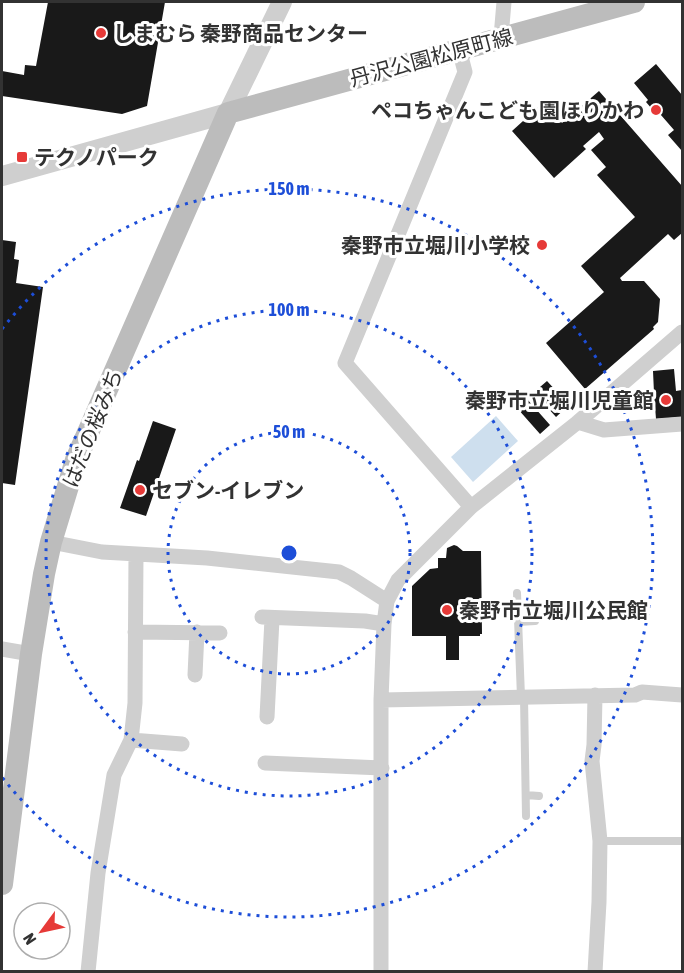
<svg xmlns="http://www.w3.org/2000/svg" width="684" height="973" font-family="'Asap Condensed','Noto Sans JP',sans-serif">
	<rect width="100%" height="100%" fill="#fff"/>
	<path fill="#cedfee" d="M496,416l22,25 -45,41 -22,-25z"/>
	<path fill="#191919" d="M48,2h117l-18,104 -25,8 -120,-18v-25l22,4 1,-10 11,1z
		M656,64l26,31v56l-14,-16 6,-5 -20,-23 -2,2 -6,-7 2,-2 -14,-17z
		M599,91l83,95v47l-8,7 -6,-6 -48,44 2,3h22l16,18 -2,23 -5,5 1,2 -69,60 -39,-46 58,-51 -23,-26 54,-49 -38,-42 9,-8 -15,-17 13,-11 -5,-7 -16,14 3,3 -32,29 -42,-47 32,-29 18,21z
		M2,240l14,2 -2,17 5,1 -3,23 27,4 -28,198 -13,-2z
		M674,369l2,22 6,-1v27l-26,2 -1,-13h-5v-12l4,-1 -1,-22z
		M547,381l12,13 -14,12 -12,-13z
		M561,394l9,10 -14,13 -9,-10z
		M527,399l23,26 -10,9 -23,-26z
		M153,421l23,8 -30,87 -26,-8 17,-48 2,1z
		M454,545l3,1 6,5h18l1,83h-2v2h-21v24h-13v-24h-34v-50l18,-17 8,-1v-10h8l1,-10z"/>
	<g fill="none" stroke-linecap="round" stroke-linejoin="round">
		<path stroke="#cfcfcf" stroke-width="8" d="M517,593l4,104
			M518,622l17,-1
			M524,697l2,119
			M526,795l13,1
			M600,841h82"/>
		<path stroke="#cfcfcf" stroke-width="15" d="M501,37l3,-35
			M459,49l6,23 -120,291 126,144
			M578,422l26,8 78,-6
			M51,542l51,10 105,6 132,14 12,6 36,23
			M262,617l103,4 19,3
			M135,632l85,1
			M2,649l29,5
			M195,675l2,-43
			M381,700l254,-5 7,-3 40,3
			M267,717l5,-98
			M131,740l51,4
			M265,763l117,5
			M88,972l10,-99 16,-98 17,-35 4,-37 1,-149
			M381,972v-272l3,-76 3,-23 11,-21 73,-73 107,-85 104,-90
			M595,972l4,-70 1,-61 -8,-80 2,-16 1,-50"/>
		<path stroke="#cfcfcf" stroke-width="20" d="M2,176l226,-63 54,-111"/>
		<path stroke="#bcbcbc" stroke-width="22" d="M2,884l29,-230 13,-80 7,-32 25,-82 152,-347 406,-111"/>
	</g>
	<g fill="none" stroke="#1d4ed8" stroke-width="3" stroke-dasharray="3 6">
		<circle cx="289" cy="553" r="121"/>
		<circle cx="289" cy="553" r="243"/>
		<path d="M2 329A364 364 0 1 1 2 777"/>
	</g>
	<g fill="#e63a38" stroke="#fff" stroke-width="2">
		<circle cx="101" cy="33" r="6"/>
		<circle cx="656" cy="110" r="6"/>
		<rect x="16" y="151" width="12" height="12" rx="3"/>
		<circle cx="542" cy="245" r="6"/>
		<circle cx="666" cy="400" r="6"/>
		<circle cx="140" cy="490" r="6"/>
		<circle cx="447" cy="610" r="6"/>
	</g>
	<g text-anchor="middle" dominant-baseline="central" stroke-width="6" stroke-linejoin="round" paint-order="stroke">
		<g font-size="21" font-weight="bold" fill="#323232" stroke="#fff" text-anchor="start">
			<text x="113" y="33">しまむら 秦野商品センター</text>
			<text x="644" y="110" text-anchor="end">ペコちゃんこども園ほりかわ</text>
			<text x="34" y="157">テクノパーク</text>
			<text x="530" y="245" text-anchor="end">秦野市立堀川小学校</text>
			<text x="654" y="400" text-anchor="end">秦野市立堀川児童館</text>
			<text x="152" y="490">セブン-イレブン</text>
			<text x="459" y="610">秦野市立堀川公民館</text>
		</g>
		<g font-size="21" fill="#323232" stroke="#fff">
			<text transform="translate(431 57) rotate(-15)">丹沢公園松原町線</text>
			<text transform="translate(92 428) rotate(-68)">はだの桜みち</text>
		</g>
	</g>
	<circle cx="289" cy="553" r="9" fill="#1d4ed8" stroke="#fff" stroke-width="3"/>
	<g font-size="18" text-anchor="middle" font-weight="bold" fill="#1d4ed8" stroke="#fff" stroke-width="6" stroke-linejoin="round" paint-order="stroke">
		<text x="289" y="195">150 m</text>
		<text x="289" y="316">100 m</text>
		<text x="289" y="438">50 m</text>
	</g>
	<rect width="684" height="973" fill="none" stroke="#323232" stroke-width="6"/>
	<g transform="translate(42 931) rotate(237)"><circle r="28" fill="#ffffff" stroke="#adadad" stroke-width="1.5"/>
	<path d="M0-4.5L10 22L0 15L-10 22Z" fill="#e63a38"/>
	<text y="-9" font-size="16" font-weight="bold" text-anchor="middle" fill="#323232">N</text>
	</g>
</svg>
